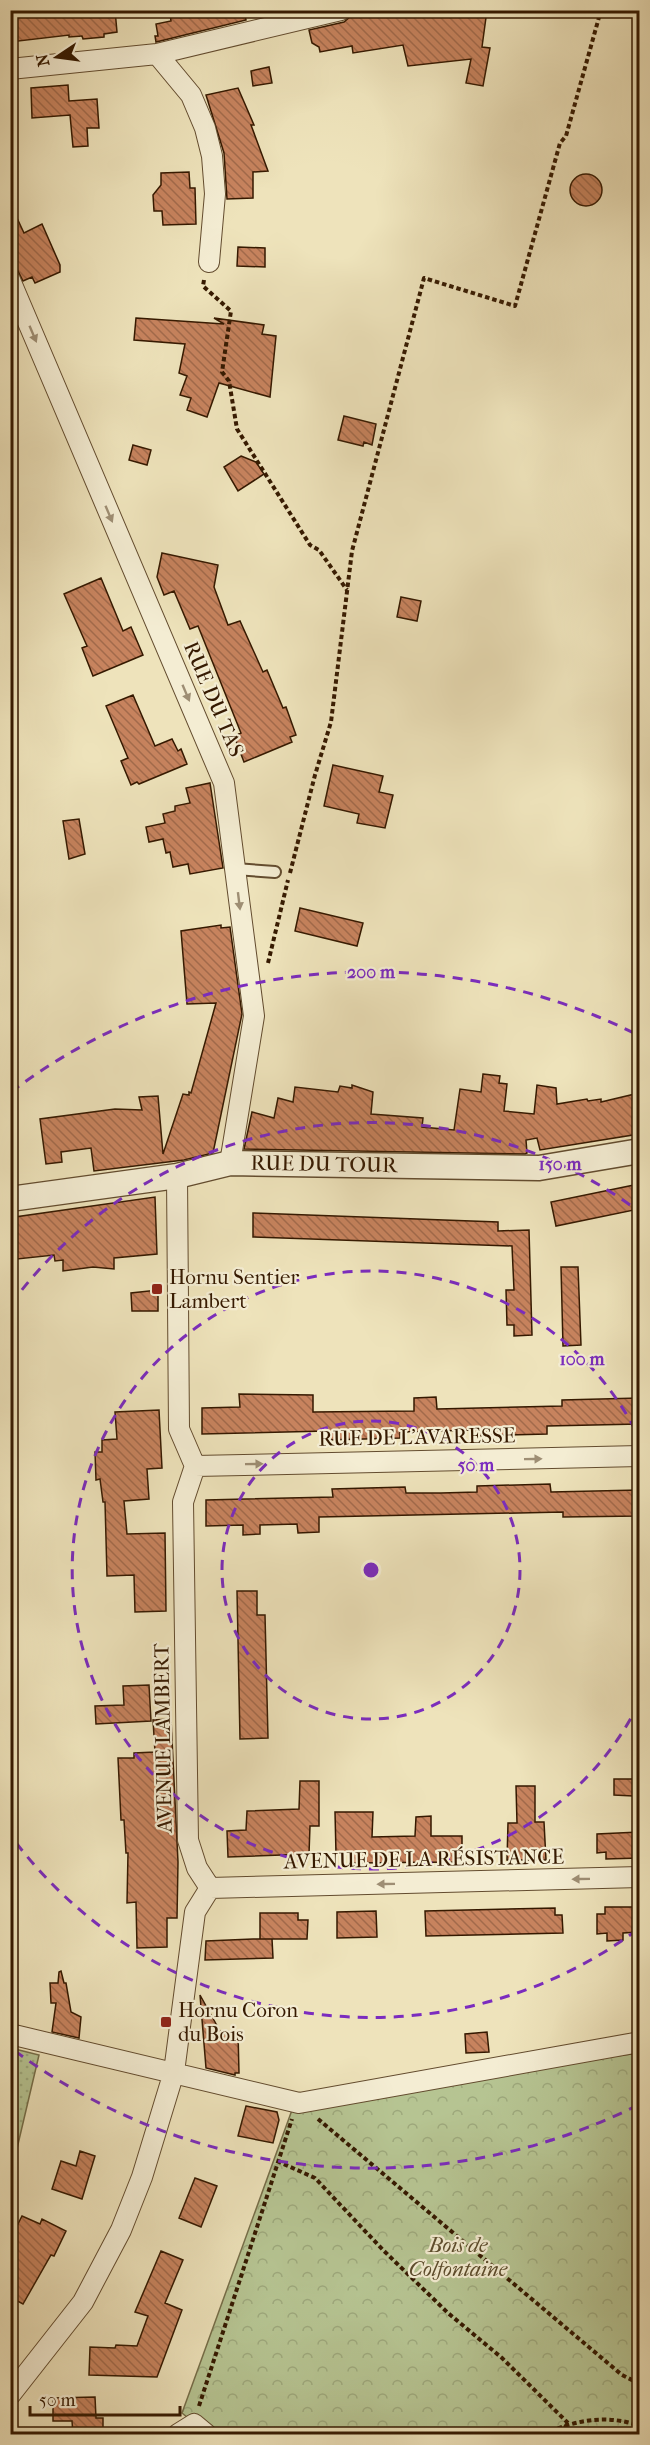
<svg xmlns="http://www.w3.org/2000/svg" width="650" height="2445" font-family="'IM FELL French Canon',serif">
	<defs>
		<pattern id="grass-dots" width="8" height="8" patternUnits="userSpaceOnUse" patternTransform="scale(1.5)"><rect width="8" height="8" fill="#b6c492"/><path d="M2 2h.1M6 6h.1" fill="none" stroke="#9da87c" stroke-width="1.8" stroke-linecap="round"/></pattern>
		<pattern id="forest-crowns" width="20" height="18" patternUnits="userSpaceOnUse" patternTransform="scale(1.5)"><rect width="20" height="18" fill="#b6c492"/><path d="M2 6a3 3 0 1 1 6 0M12 15a3 3 0 1 1 6 0" fill="none" stroke="#9da87c"/></pattern>
		<pattern id="building-back-hatch" width="6" height="6" patternUnits="userSpaceOnUse" patternTransform="scale(1.5)"><rect width="6" height="6" fill="#c7835e"/><path d="M-1 5l2 2M0 0l6 6M5-1l2 2" fill="none" stroke="#a26a4b"/></pattern>
	</defs>
	<rect width="100%" height="100%" fill="#eee3bb"/>
	<filter id="stains"><feTurbulence type="fractalNoise" baseFrequency=".00333" numOctaves="4"/><feColorMatrix values="0 0 0 0 .2 0 0 0 0 .09 0 0 0 0 .02 0 0 0 .5 -.17"/></filter>
	<radialGradient id="worn" r=".72"><stop offset=".6" stop-color="#630" stop-opacity="0"/><stop offset="1" stop-color="#630" stop-opacity=".3"/></radialGradient>
	<path fill="url(#grass-dots)" stroke="#766e49" stroke-width="1.5" d="M11,2048l28,7 -28,119 -1,-126z"/>
	<path fill="url(#forest-crowns)" stroke="#766e49" stroke-width="1.5" d="M639,2053v381h-431l-26,-21 114,-314z"/>
	<path fill="url(#building-back-hatch)" stroke="#351900" stroke-width="1.5" d="M10,10h105l2,22 -13,2v3l-21,2 -1,-3 -13,1v-2l-59,7z
		M184,10h60l2,10 -90,22 -1,-6h3l-2,-12 15,-3 -1,-7z
		M380,10h107l-5,37 8,1 -7,38 -17,-3 5,-24 -63,7 -5,-21 -50,8 -1,-7 -32,6 -1,-5 -7,-4 -3,-13 35,-8 7,-6z
		M269,67l3,16 -19,3 -2,-15z
		M68,85l1,16 28,-2 2,29h-12l1,18 -15,1 -3,-32 -38,3 -1,-30z
		M238,88l16,37h-3l17,46 -15,1v26l-26,1 -3,-46 -18,-58z
		M189,172l1,16h5l1,36 -33,1 -1,-14h-8l-1,-16 8,-10v-12z
		M570 190a16 16 0 1 1 32 0a16 16 0 1 1-32 0Z
		M10,203l14,30 18,-9 18,41v7l-25,11 -3,-6 -9,4 -5,-10 -8,-3z
		M238,247l27,1v19l-28,-1z
		M136,318l88,6 -10,-6 50,7 -2,9 14,2 -6,61 -51,-14 -12,34 -20,-7 4,-12 -11,-3 7,-19 -8,-3 6,-29 -51,-4z
		M344,416l32,8 -4,21 -8,-3 -1,4 -25,-6z
		M133,445l18,5 -4,15 -18,-5z
		M241,456l15,6 8,12 -26,17 -14,-24z
		M162,553l56,12 -4,22 14,38 12,-4 23,51 4,-2 16,38 3,-1 10,28 -6,2 2,5 -48,20 -10,-26 7,-3 -43,-107 -8,3 -16,-38 -10,4 -7,-18z
		M101,578l22,53 8,-4 12,28 -50,21 -11,-28 5,-2 -23,-52z
		M401,597l20,4 -4,20 -20,-4z
		M133,695l22,51 17,-7 6,12 3,-2 6,15 -48,20 -2,-2 -6,3 -10,-24 7,-3 -22,-52z
		M333,765l50,11 -4,16 14,3 -8,33 -28,-5 2,-9 -35,-8z
		M210,783l13,85 -33,6 -2,-10 -15,3 -3,-15 -4,1 -3,-14 -14,3 -3,-15 19,-4 -2,-9 12,-3v-5l15,-3 -4,-15z
		M79,819l6,35 -16,5 -6,-38z
		M300,908l63,15 -6,23 -62,-15z
		M221,925v3l9,-1 12,87 -29,139 -29,7 -90,11 -3,-23 -30,4 1,10 -16,2 -6,-45 75,-10 27,1 -3,-13 19,-1 5,58 20,-60 6,1v-3l2,1 25,-90 -29,1 -6,-73z
		M483,1074l17,2 -1,7 8,1 -3,27 30,3 3,-29 19,3 1,16 30,-5 1,2 13,-2v3l38,-9v41l-99,16 -3,-12 -11,2 1,13 -2,1 -281,-5 8,-37 22,6 4,-20 15,4 2,-15 43,5 2,-6 12,2v-3l21,7 -2,22 52,4 -1,9 32,3 6,-41 21,3z
		M639,1184v25l-83,17 -5,-24z
		M155,1197l2,57 -43,4v11l-21,-2 -30,4v-11l-8,1 -1,-6 -37,4v-3l-7,1v-28h5v-12z
		M253,1213l245,9v9l31,-1 3,105 -18,1v-11h-7l-1,-35h8l-2,-44 -259,-9z
		M561,1267h17l3,78 -18,1z
		M158,1290v21h-26l-1,-18z
		M239,1394l74,1v17l101,-1v-13l22,-1 1,12 125,-3v-6l77,-2v26l-92,2v8l-73,2v-6l-74,2v6l-73,2v-9l-125,3v-26l38,-1z
		M159,1410l3,58 -15,1 2,30 -25,2 3,33 38,-1 1,78 -31,1 -1,-37 -27,1 -2,-74h-2l-3,-23 -4,1 -1,-28h7v-12l15,-1 -2,-27z
		M550,1484l1,8 88,-2v26l-76,1v-5l-244,5v15l-21,1 -1,-9 -37,1v9l-17,1v-10l-37,1v-26l127,-3 -1,-8 73,-2 1,6h35l36,-1v-6z
		M237,1591h20v24h8l3,123 -28,1z
		M149,1685l2,36 -55,3 -1,-18 29,-1 -1,-19z
		M171,1719l7,143 -1,56h-10v29l-30,1 -1,-46 -9,1 1,-50h-2l-2,-33h-3l-3,-62h16v-5l21,-1 -2,-32z
		M614,1779h19v17l-19,-1z
		M300,1781h19v45h-9l-1,28 -81,3 -1,-26 19,-1 1,-19 52,-2z
		M516,1786h19v36h9l2,38h-39l1,-37h9z
		M335,1812h38l-1,25 43,-1 1,-19 15,-1v20h31v19h-8v7l-101,1v-9h-17z
		M639,1832v26l-33,1v-7l-9,1v-19z
		M605,1907h34v25l-16,1v7l-16,1v-8l-10,1v-20h8z
		M555,1908v7h7l1,18 -137,3 -1,-25z
		M376,1911l1,26 -40,1v-26z
		M260,1913h38v7h10l-1,19h-47z
		M253,1939h19l1,19 -68,2 1,-19z
		M61,1971l3,12h2l5,29 10,5 -2,21 -27,-6 4,-29h-5l-1,-20h8l1,-11z
		M200,1995l20,36 18,1 1,41h-4v2l-29,-7z
		M487,2032l2,20 -23,1 -1,-19z
		M246,2106l31,6 2,8 -6,23 -35,-7z
		M80,2151l15,5 -13,43 -30,-10 9,-28 15,5z
		M195,2178l22,8 -16,41 -22,-9z
		M22,2216l18,8 2,-5 24,12 -12,25 -3,-1 -28,49 -13,-7v-57z
		M161,2251l22,9 -18,43 17,7 -25,67 -68,-2 1,-28 25,1 1,-3 21,1 11,-30 -13,-4z
		M95,2397l1,21h7v16h-30l-1,-13h-19v-23z"/>
	<g fill="none" stroke-linecap="round" stroke-linejoin="round">
		<defs>
			<path id="service" d="M235,869l40,3"/>
			<path id="minor" d="M157,54l34,41 14,33 7,28 3,38 -6,68
				M10,69l147,-15 184,-44
				M10,280l214,503 30,233 -24,147
				M195,1466l445,-10
				M210,1888l430,-11
				M10,2034l289,69 341,-61
				M10,2395l73,-93 38,-72 21,-53 32,-105 21,-160 15,-24 -13,-20 -9,-28 -5,-338 12,-36 -16,-37 -2,-253
				M178,2434l16,-10 12,10"/>
			<path id="tertiary" d="M10,1199l167,-23 53,-13 309,5 101,-17"/>
		</defs>
		<use href="#service" stroke="#634c2f" stroke-width="14"/>
		<use href="#minor" stroke="#634c2f" stroke-width="22"/>
		<use href="#tertiary" stroke="#634c2f" stroke-width="27"/>
		<path stroke="#351900" stroke-width="4" stroke-dasharray="4.5 3" stroke-linecap="butt" d="M204,280l-1,6 28,25 -9,61 7,9 8,48 73,116 9,5 28,40
			M290,873l25,-98 16,-53 21,-171 72,-273 91,28 45,-163 6,-7 35,-126
			M268,963l20,-83
			M318,2119l304,256 18,9
			M277,2161l38,17 68,72 65,63 54,45 66,65
			M199,2406l93,-287
			M544,2434c31,-14 63,-20 96,-8
			M561,2434l6,-10"/>
		<use href="#service" stroke="#f4edd3" stroke-width="10"/>
		<use href="#minor" stroke="#f4edd3" stroke-width="20"/>
		<use href="#tertiary" stroke="#f4edd3" stroke-width="24"/>
	</g>
	<defs><path id="oneway-solid" d="M-6-.8H1V-3.2L6.5 0L1 3.2V.8H-6Z" transform="scale(1.5)"/></defs>
	<g fill="#9e8e74">
		<use href="#oneway-solid" transform="translate(33 334) rotate(67)"/>
		<use href="#oneway-solid" transform="translate(109 514) rotate(67)"/>
		<use href="#oneway-solid" transform="translate(186 693) rotate(67)"/>
		<use href="#oneway-solid" transform="translate(239 901) rotate(83)"/>
		<use href="#oneway-solid" transform="translate(533 1459) rotate(-1)"/>
		<use href="#oneway-solid" transform="translate(254 1464) rotate(-1)"/>
		<use href="#oneway-solid" transform="translate(581 1879) rotate(179)"/>
		<use href="#oneway-solid" transform="translate(386 1884) rotate(179)"/>
	</g>
	<g fill="none" stroke="#7b2cbf" stroke-width="3" stroke-dasharray="10 8">
		<circle cx="371" cy="1570" r="149"/>
		<path d="M639 1703A299 299 0 1 1 639 1437"/>
		<path d="M637 1930A448 448 0 0 1 11 1836M11 1304A448 448 0 0 1 637 1210"/>
		<path d="M638 2105A598 598 0 0 1 11 2048M11 1092A598 598 0 0 1 638 1035"/>
	</g>
	<g fill="#8f2418" stroke="#f4edd3" stroke-width="2">
		<rect x="151" y="1283" width="12" height="12" rx="3"/>
		<rect x="160" y="2016" width="12" height="12" rx="3"/>
	</g>
	<g text-anchor="middle" dominant-baseline="central" stroke-width="4.5" stroke-linejoin="round" paint-order="stroke">
		<g font-size="21" fill="#351900" stroke="#f4edd3">
			<text transform="translate(214 699) rotate(67)">RUE DU TAS</text>
			<text transform="translate(324 1164) rotate(1)">RUE DU TOUR</text>
			<text transform="translate(417 1437) rotate(-1)">RUE DE L'AVARESSE</text>
			<text transform="translate(163 1738) rotate(-91)">AVENUE LAMBERT</text>
			<text transform="translate(424 1859) rotate(-1)">AVENUE DE LA RÉSISTANCE</text>
		</g>
		<g font-size="21" fill="#351900" stroke="#f4edd3" text-anchor="start">
			<text x="169" y="1277">Hornu Sentier<tspan x="169" dy="24">Lambert</tspan></text>
			<text x="178" y="2010">Hornu Coron<tspan x="178" dy="24">du Bois</tspan></text>
		</g>
		<g font-size="21" font-style="italic" fill="#5c4c2c" stroke="#f4edd3">
			<text x="458" y="2245">Bois de<tspan x="458" dy="24">Colfontaine</tspan></text>
		</g>
	</g>
	<circle cx="371" cy="1570" r="9" fill="#7b2cbf" stroke="#f4edd3" stroke-width="3"/>
	<g font-size="18" text-anchor="middle" font-weight="bold" fill="#7b2cbf" stroke="#f4edd3" stroke-width="4.5" stroke-linejoin="round" paint-order="stroke">
		<text x="371" y="978">200 m</text>
		<text x="560" y="1170">150 m</text>
		<text x="582" y="1365">100 m</text>
		<text x="476" y="1471">50 m</text>
	</g>
	<rect width="650" height="2445" fill="none" stroke="#eee3bb" stroke-width="36"/>
	<rect x="12" y="12" width="626" height="2421" fill="none" stroke="#351900" stroke-width="3"/>
	<rect x="18" y="18" width="614" height="2409" fill="none" stroke="#351900" stroke-width="1.5"/>
	<g transform="translate(57 57) rotate(257)" stroke="#f4edd3" stroke-width="4.5" paint-order="stroke">
	<path d="M0-4.5L10 22L0 15L-10 22Z" fill="#351900"/>
	<text y="-9" font-size="16" font-weight="bold" text-anchor="middle" fill="#351900">N</text>
	</g>
	<path d="M30 2406v9h150v-9" fill="none" stroke="#351900" stroke-width="3"/>
	<text x="39" y="2406" font-size="18" fill="#351900" stroke="#f4edd3" stroke-width="4.5" paint-order="stroke">50 m</text>
	<rect width="100%" height="100%" filter="url(#stains)"/>
	<rect width="100%" height="100%" fill="url(#worn)"/>
</svg>
